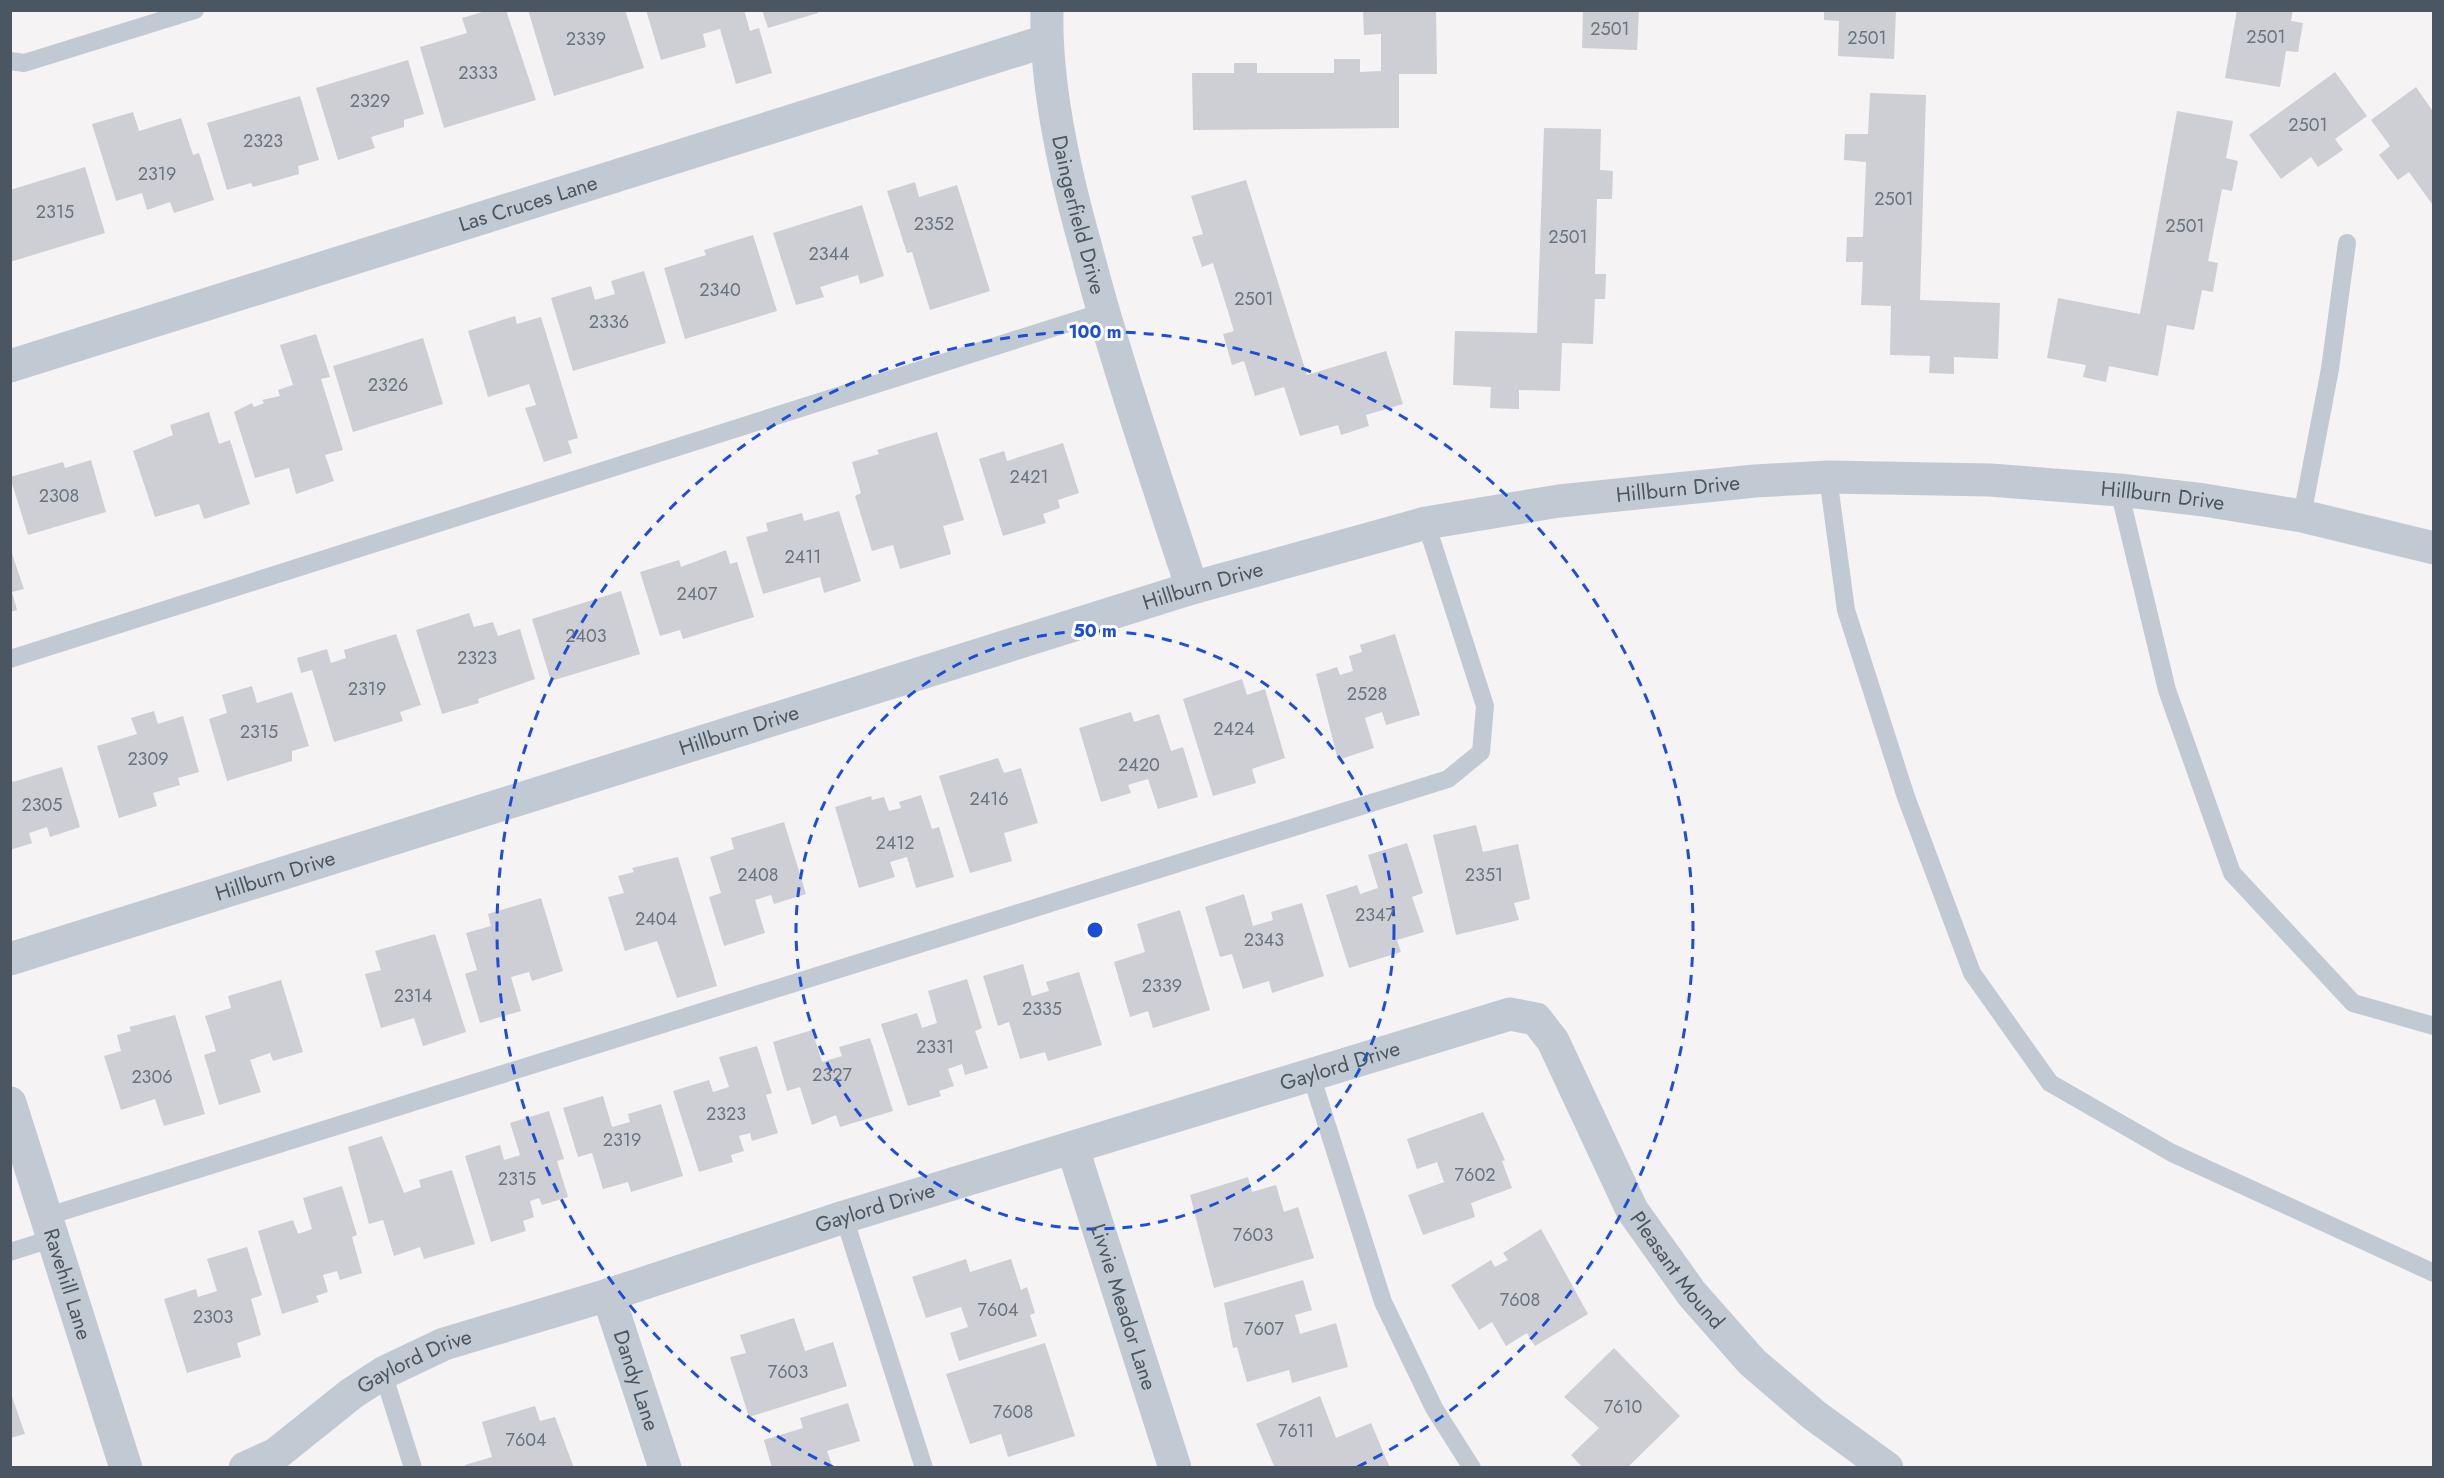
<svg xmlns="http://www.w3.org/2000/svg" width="2444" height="1478" font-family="Jost,sans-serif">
	<rect width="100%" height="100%" fill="#f5f3f3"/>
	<path fill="#cdcfd5" d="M489,10h17l30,90 -92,28 -24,-81 47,-14 -5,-15z
		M528,10h97l19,58 -90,28z
		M646,10h98l6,21 9,-3 13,45 -36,11 -16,-55 -17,5 3,13 -45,13z
		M762,10h56v3l-50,15z
		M1363,10h73l1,64h-38v54l-206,2 -1,-57h42v-10h23v10h77v-14h26v13l21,-1v-37l-17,1z
		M1583,10h56l-2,40 -55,-2z
		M1824,10h72l-2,49 -56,-3 1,-35 -15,-1z
		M2237,10h56l-2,11 12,2 -5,29 -12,-1 -6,36 -55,-9z
		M408,60l16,54 -20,6v7l-33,10 4,11 -37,12 -22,-72z
		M2335,72l32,44 -32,23 8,11 -25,17 -7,-10 -30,22 -32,-44z
		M2416,87l18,26v89l-2,2 -23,-32 -11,8 -19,-25 11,-9 -19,-26z
		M1870,93l56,2 -6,205 80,3 -2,56 -44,-2v17l-25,-1 1,-17 -40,-1 1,-49 -30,-1 2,-43h-17l1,-25h16l3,-75 -22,-2 1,-26h23z
		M300,96l19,64 -21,6 1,8 -46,13 -2,-4 -24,7 -20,-67z
		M2177,111l56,10 -7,37 12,3 -6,30 -10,-2 -14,72 10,2 -5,29 -11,-2 -8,40 -27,-5 -9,51 -49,-10 -3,16 -23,-5 3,-12 -39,-7 11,-60 82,16z
		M133,112l6,19 42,-13 12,37 6,-2 15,47 -40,13 -4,-11 -23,8 -5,-17 -26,8 -24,-77z
		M1544,128l57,1 -1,41 13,1 -1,28h-15l-2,75h11l-1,25h-10l-2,45 -31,-1 -2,48 -41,-1v19l-29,-1 1,-21 -38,-2 2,-54 82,2z
		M85,167l20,66 -95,29v-72z
		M1246,180l61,195 79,-24 17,53 -37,11 3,11 -28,9 -3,-10 -38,11 -16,-49 -29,9 -11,-35 -12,4 -9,-31 11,-3 -21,-68 -11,4 -10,-30 11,-3 -12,-38z
		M915,182l4,15 38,-12 33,106 -60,19 -18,-58 -5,1 -20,-62z
		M862,205l22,71 -24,8 -2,-9 -38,12 4,10 -28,8 -23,-72z
		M753,235l24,76 -92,28 -21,-71 42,-13 -2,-5z
		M644,271l22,72 -93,28 -22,-73 40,-12 4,14 20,-6 -4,-13z
		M515,316l2,8 24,-7 37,121 -10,3 4,12 -28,9 -19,-54 11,-3 -7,-21 -41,13 -20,-66z
		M316,334l14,43 -9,2 22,71 -18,5 9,26 -38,13 -7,-26 -34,10 -21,-66 18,-9 2,4 10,-4 -2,-3 18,-4 -2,-6 15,-5 -13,-40z
		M423,338l20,66 -90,28 -20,-66z
		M209,412l10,32 11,-4 20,64 -46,15 -5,-15 -44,13 -22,-66 40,-16 -3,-10z
		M937,432l27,88 -21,6 8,28 -51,15 -7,-24 -21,6 -17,-55 6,-3 -9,-31 27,-8 -2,-4z
		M1063,443l16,50 -21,7 2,8 -17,6 3,9 -43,13 -24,-77 25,-8 3,10z
		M91,460l15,52 -78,23 -18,-58 53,-15 2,6z
		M839,511l22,70 -37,12 -4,-16 -57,17 -17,-57 22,-6 -2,-8 36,-10 2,8z
		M10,548l14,41 -12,3 5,18 -7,2z
		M726,550l4,14 7,-2 17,55 -71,22 -3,-9 -20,6 -20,-64 39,-12 2,7z
		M621,591l19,63 -89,27 -19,-62z
		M469,613l5,14 19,-5 5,14 22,-7 15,50 -57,20 1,4 -37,11 -26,-84z
		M396,634l25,71 -21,7 3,9 -69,21 -22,-72 -11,3 -4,-15 30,-9 4,14 15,-5 -2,-8z
		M1395,634l25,81 -34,10 -4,-13 -17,6 9,30 -36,12 -22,-86 21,-7 3,8 13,-4 -4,-15 13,-4 -2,-7z
		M1242,679l5,16 18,-6 20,69 -33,11 4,14 -43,13 -30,-97z
		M252,686l5,17 35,-11 17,54 -17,5v10l-65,20 -18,-62 18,-6 -5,-18z
		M154,711l4,13 25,-8 16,56 -21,6 2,7 -27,8 4,13 -38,12 -22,-72 40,-12 -6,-16z
		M1131,712l3,10 25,-8 12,37 12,-4 15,50 -40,12 -10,-30 -20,6 3,8 -30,9 -22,-74z
		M998,758l6,15 17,-5 17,55 -34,10 8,28 -42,12 -31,-97z
		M62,767l18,60 -30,10 -3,-10 -18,6 3,10 -22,7v-73l3,5z
		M921,795l11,34 7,-2 15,50 -38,11 -9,-31 -17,5 5,15 -36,11 -24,-81 36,-11 1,4 12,-3 5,14 12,-3 -2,-6z
		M784,822l22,72 -32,10 -3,-9 -16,5 10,33 -41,13 -15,-49 12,-4 -11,-36 24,-8 -3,-11z
		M1476,825l7,27 35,-8 12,55 -16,4 5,17 -63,15 -23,-100z
		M1407,843l16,50 -11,4 12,35 -27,8 4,12 -52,16 -23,-73 31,-10 3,9 18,-6 -10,-33z
		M678,857l39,129 -40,12 -20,-57 -32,10 -17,-54 16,-4 -6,-17 16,-4 -2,-4z
		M1244,894l9,32 20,-6 -2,-8 31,-9 22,73 -52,17 -3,-12 -26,8 -11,-35 -12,3 -15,-50z
		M541,898l22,73 -31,10 -3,-9 -18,5 10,34 -41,12 -15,-49 12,-4 -11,-37 25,-7 -3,-12z
		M1180,910l30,100 -57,18 -5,-17 -18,6 -16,-55 31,-10 -8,-28z
		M435,934l31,98 -43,14 -9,-28 -33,10 -16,-54 16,-4 -6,-19z
		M1023,964l9,32 17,-5 -3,-9 33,-10 23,73 -54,16 -3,-9 -25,7 -11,-37 -11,4 -15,-50z
		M967,979l15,49 -7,3 13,37 -23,7 -3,-11 -14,5 6,17 -15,5 2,5 -33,10 -27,-82 36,-11 5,15 15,-5 -9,-32z
		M281,980l22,72 -30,9 -3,-8 -20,7 11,32 -42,13 -15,-50 12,-4 -11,-35 26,-8 -3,-12z
		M175,1015l30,99 -41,12 -9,-27 -34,11 -17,-54 17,-5 -4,-16 14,-4 -2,-4z
		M812,1030l10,32 20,-6 -3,-9 31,-9 23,73 -53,16 -4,-12 -24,10 -12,-38 -13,4 -14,-49z
		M757,1046l15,47 -6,2 12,38 -26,8 -2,-8 -11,3 5,15 -13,4 2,7 -34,10 -26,-81 36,-11 4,12 16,-5 -10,-30z
		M603,1096l9,31 18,-5 -2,-8 33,-10 22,72 -52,16 -3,-10 -25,7 -11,-36 -14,4 -15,-49z
		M549,1111l15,48 -7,2 11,36 -26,8 -3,-7 -9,3 4,16 -11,4 3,10 -35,11 -26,-86 35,-11 4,15 16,-5 -10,-32z
		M1483,1112l22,48 -3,1 10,27 -41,15 4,14 -52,18 -15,-40 36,-13 -7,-20 -20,7 -10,-30z
		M382,1136l22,57 17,-6 -2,-7 33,-10 23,74 -51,15 -4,-12 -26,9 -11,-36 -14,4 -21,-77z
		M1248,1177l4,15 24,-7 8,27 14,-5 16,51 -100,30 -24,-93z
		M342,1186l15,49 -5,2 10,36 -22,7 -3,-9 -14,4 5,17 -12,4 3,6 -37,12 -24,-83 35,-11 5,14 14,-5 -9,-31z
		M1541,1229l47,85 -53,32 -8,-13 -21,13 -14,-24 -13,8 -28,-45 40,-25 4,7 13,-7 -5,-7z
		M247,1247l15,48 -11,4 10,36 -24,8 4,14 -54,16 -23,-74 32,-10 2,8 19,-6 -10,-32z
		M966,1259l4,13 41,-13 10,31 6,-3 8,26 -5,2 7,21 -78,25 -9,-28 18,-6 -7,-20 -35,11 -14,-41z
		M1303,1280l9,30 -17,5 5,19 36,-11 12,44 -56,16 -3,-13 -42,12 -10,-35 -4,1 -9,-45z
		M794,1318l11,33 28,-9 14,44 -98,31 -19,-60 16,-4 -6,-18z
		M1045,1343l30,93 -67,21 -7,-23 -31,10 -24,-70z
		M1614,1348l66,68 -53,52h-44l-12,-13 28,-27 -35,-31z
		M10,1391l15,43 -15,4z
		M1320,1396l16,42 35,-15 19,45h-115l-19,-44z
		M848,1403l12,38 -33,10 6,17h-61l-8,-28 39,-12 -3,-10z
		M535,1406l5,15 15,-4 19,51h-108l-1,-3 27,-8 -10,-35z"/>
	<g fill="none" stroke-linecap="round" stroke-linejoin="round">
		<path stroke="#c1cad2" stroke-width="18" d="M10,61l14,2 171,-53
			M1828,477l18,133 60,187 66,176 78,110 122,70 262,120
			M2119,490l48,200 65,183 121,130 81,23
			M2302,516l28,-147 17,-126
			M10,659l1093,-347
			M1311,1075l72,227 51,106 38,60
			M48,1216l1400,-437 33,-27 4,-46 -59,-183
			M844,1217l80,251
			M10,1252l44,-14
			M383,1373l30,95"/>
		<g stroke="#c1cad2" stroke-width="33">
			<path id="s1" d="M1047,10c-2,77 18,164 39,238 30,115 69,227 106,340"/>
			<path id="s2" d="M10,366l1036,-325"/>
			<path id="s3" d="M10,1103l116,365"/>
			<path id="s4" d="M1073,1149l102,319"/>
			<path id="s5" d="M608,1295l57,173"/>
			<path id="s6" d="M245,1468l31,-14 75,-60 32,-21 61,-29 164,-49 236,-78 666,-203 26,5 17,22 79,169 60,84 60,68 62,53 73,53"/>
		</g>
		<path stroke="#c1cad2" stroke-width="33" id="s7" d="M10,959l1182,-371 234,-65 133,-22 196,-20 73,-4 162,3 129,10 85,10 98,16 132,32"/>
	</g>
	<g fill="none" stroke="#1d4ed8" stroke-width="3" stroke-dasharray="10 8">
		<circle cx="1095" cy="930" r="299"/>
		<path d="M833 1467A598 598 0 1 1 1357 1467"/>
	</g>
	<g text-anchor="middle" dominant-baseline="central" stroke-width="6" stroke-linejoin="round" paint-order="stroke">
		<g font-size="18" fill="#6b747e">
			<text x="1610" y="29">2501</text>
			<text x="2266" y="37">2501</text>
			<text x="1867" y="38">2501</text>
			<text x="586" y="39">2339</text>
			<text x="478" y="73">2333</text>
			<text x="370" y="101">2329</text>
			<text x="2308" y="125">2501</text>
			<text x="263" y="141">2323</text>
			<text x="157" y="174">2319</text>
			<text x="1894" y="199">2501</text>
			<text x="55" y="212">2315</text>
			<text x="934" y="224">2352</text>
			<text x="2185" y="226">2501</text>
			<text x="1568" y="237">2501</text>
			<text x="829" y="254">2344</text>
			<text x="720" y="290">2340</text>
			<text x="1254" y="299">2501</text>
			<text x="609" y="322">2336</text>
			<text x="388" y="385">2326</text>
			<text x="1029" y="477">2421</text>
			<text x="59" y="496">2308</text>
			<text x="803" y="557">2411</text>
			<text x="697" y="594">2407</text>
			<text x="586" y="636">2403</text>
			<text x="477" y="658">2323</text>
			<text x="367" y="689">2319</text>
			<text x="1367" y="694">2528</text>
			<text x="1234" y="729">2424</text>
			<text x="259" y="732">2315</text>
			<text x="148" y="759">2309</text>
			<text x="1139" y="765">2420</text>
			<text x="989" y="799">2416</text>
			<text x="42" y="805">2305</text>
			<text x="895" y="843">2412</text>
			<text x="758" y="875">2408</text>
			<text x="1484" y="875">2351</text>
			<text x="1375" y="915">2347</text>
			<text x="656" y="919">2404</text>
			<text x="1264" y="940">2343</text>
			<text x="1162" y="986">2339</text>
			<text x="413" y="996">2314</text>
			<text x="1042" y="1009">2335</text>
			<text x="935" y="1047">2331</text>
			<text x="832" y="1075">2327</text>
			<text x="152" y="1077">2306</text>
			<text x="726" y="1114">2323</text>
			<text x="622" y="1140">2319</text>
			<text x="1475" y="1175">7602</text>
			<text x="517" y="1179">2315</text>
			<text x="1253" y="1235">7603</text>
			<text x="1520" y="1300">7608</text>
			<text x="998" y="1310">7604</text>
			<text x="213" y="1317">2303</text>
			<text x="1264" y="1329">7607</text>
			<text x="788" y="1372">7603</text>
			<text x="1623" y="1407">7610</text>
			<text x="1013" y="1412">7608</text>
			<text x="1296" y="1431">7611</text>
			<text x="526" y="1440">7604</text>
		</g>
		<g font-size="21" fill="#4a5661" stroke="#fff">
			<text stroke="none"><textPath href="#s2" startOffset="543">Las Cruces Lane</textPath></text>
			<text stroke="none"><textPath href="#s1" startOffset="208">Daingerfield Drive</textPath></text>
			<text stroke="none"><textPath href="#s7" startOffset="1736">Hillburn Drive</textPath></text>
			<text stroke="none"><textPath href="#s7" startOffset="2222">Hillburn Drive</textPath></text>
			<text stroke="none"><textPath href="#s7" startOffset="1250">Hillburn Drive</textPath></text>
			<text stroke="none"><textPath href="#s7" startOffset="764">Hillburn Drive</textPath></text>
			<text stroke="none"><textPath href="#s7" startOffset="278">Hillburn Drive</textPath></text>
			<text stroke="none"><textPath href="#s6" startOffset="1174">Gaylord Drive</textPath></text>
			<text stroke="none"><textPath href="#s6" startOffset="688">Gaylord Drive</textPath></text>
			<text stroke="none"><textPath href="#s6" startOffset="1668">Pleasant Mound</textPath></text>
			<text stroke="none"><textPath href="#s3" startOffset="190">Ravehill Lane</textPath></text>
			<text stroke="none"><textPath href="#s4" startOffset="166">Livvie Meador Lane</textPath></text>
			<text stroke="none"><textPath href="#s6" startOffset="202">Gaylord Drive</textPath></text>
			<text stroke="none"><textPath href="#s5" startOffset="90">Dandy Lane</textPath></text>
		</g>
	</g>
	<circle cx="1095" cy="930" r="9" fill="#1d4ed8" stroke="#fff" stroke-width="3"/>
	<g font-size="18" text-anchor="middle" font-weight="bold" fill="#1d4ed8" stroke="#fff" stroke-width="6" stroke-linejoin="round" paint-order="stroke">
		<text x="1095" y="338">100 m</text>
		<text x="1095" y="637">50 m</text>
	</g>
	<rect width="2444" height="1478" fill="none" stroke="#4a5661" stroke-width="24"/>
</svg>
